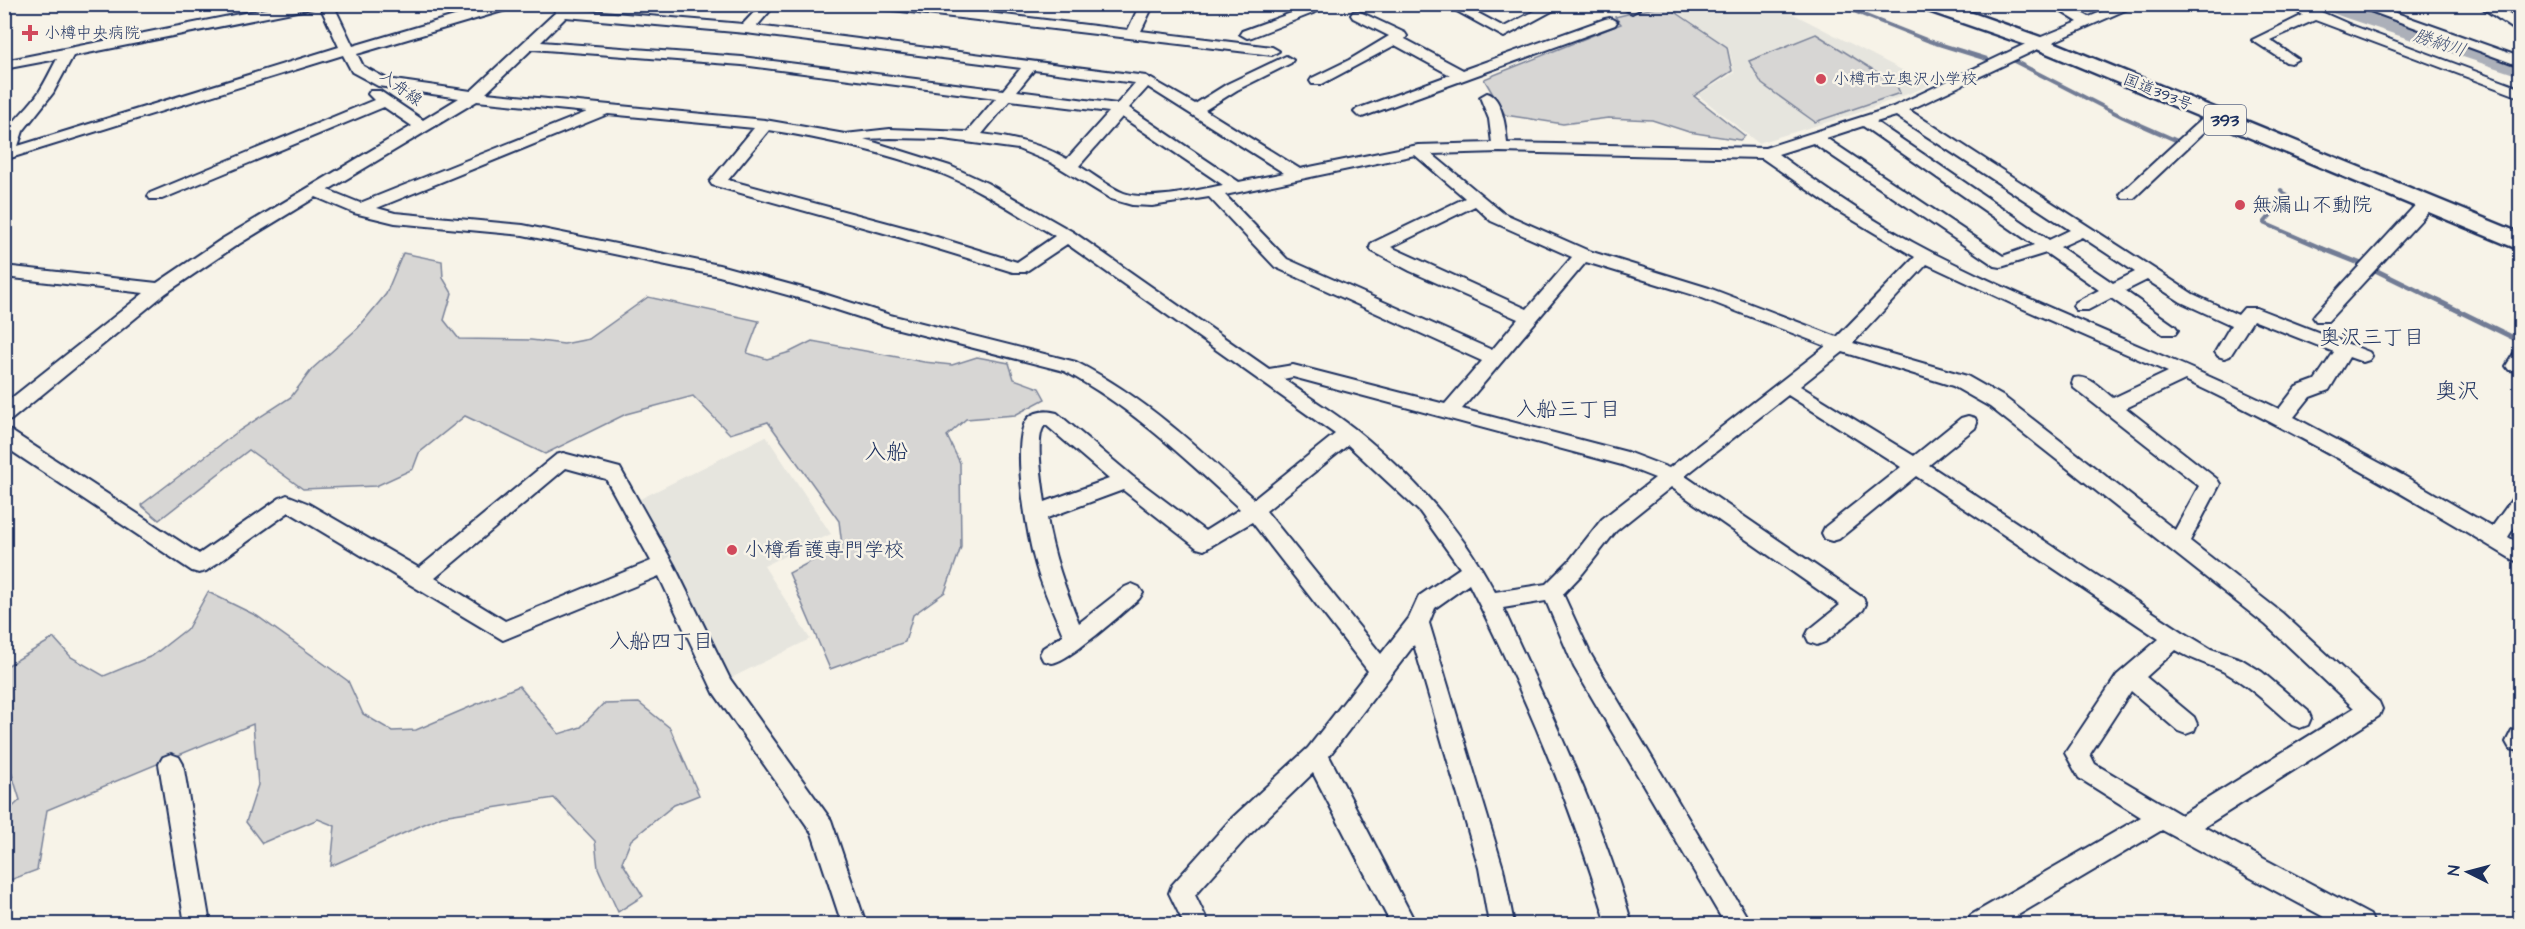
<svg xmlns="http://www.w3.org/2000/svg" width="2525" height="929" font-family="'Architects Daughter','Klee One',sans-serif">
	<rect width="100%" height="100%" fill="#f7f3e8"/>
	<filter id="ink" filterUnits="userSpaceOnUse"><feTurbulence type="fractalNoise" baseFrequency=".0167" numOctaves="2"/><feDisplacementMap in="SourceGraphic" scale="12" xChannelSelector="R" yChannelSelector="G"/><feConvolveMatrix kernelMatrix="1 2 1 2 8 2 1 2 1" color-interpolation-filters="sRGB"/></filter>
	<g filter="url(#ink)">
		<path fill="#e6e5de" d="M1668,5h108l155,80 -73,28 -100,30 -60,-48 36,-22 -5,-25z
			M766,436l65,98 -67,32 46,73 -79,39 -91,-179z"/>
		<path fill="#d7d6d4" stroke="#798299" stroke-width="1.5" d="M971,5h61l-40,10z
			M1665,5l62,42 5,24 -38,25 51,40 -5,4 -51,-8 -37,-12 -44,-2 -45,6 -58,-9 -21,-36 137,-55 -6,-7z
			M1816,34l80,50 4,9 -85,29 -53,-38 -13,-23z
			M403,253l39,8 1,17 9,15 -8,27 15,19 72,1 33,4 25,-5 59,-42 111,24 -12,32 20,6 23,-7 22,-11 112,21 28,3 25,-8 32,6 5,16 25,9 6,11 -30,16 -49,4 -19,17 13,27 1,84 -16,45 -32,23 -8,27 -75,27 -41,-96 53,-28 -3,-24 -71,-99 -38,12 -37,-38 -67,18 -81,40 -80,-38 -46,37 -6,16 -37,17 -73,3 -54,-39 -90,70 -18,-15 99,-75 51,-33 21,-28 46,-41 28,-34z
			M208,592l49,24 91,65 15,33 29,17 24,-1 103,-44 40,48 22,-7 22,-23 36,-1 31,25 29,67 -25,10 -43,35 -9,22 21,34 -25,16 -20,-44 -3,-27 -41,-43 -112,18 -111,50 4,-40 -17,-7 -56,24 -16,-21 12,-37 -5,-61 -206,86 -10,60 -32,12 -1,-67 16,-15 -15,-48v-85l49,-29 17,19 33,19 48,-20 36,-28z"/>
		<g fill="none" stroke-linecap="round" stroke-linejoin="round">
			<path stroke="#727c95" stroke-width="4" d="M1836,4l93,37 58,18
				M2014,61l109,56 59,26
				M2281,190l6,6 -23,27 60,26"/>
			<path stroke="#727c95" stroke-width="5" d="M2321,248l48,19 151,74"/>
			<path fill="#acb0b9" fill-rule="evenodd" d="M2316,4h32l156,52 16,6v14l-177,-59 -24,-9z"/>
			<defs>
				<path id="minor" d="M289,4h29l-6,4 -239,48 -20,37 -30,38 -5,15 321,-99 -20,-43h14l20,42 142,-42h22l-1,3 -159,47 6,12 24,13 84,12 85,-79 -6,-8h14l3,5 176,15 19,-20h14l-19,22 389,50 49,28 32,-20 59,-28 7,4 -2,3 -54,27 -32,20 95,59 118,-24 74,-2 -3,-24 -9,-22 7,-4c15,3 19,36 20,50l258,5 128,-41 141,-67 44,-18 -29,-18h17l23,13 31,-13h19l-95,42 -135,64 284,184 45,21 6,-7h12l113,44 3,4 -3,4 -6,2 -14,-5 -20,33 -19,7 -16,20 110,59 88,51 21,-29 7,-2v22l-12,19 12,7v18l-7,-2c-107,-65 -215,-127 -328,-180l-59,28 91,71 3,5 -30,57 92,72 97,89 3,7 -3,7 -175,111 166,88 4,9h-37l-175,-94 -159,94h-35l3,-9 170,-98 -62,-39 -14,-25 52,-78 42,-36 -243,-163 -77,63 -7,2 -7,-2 -3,-6 3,-6 76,-60 -113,-72 -103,81 178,122 3,6 -3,6 -38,32 -8,3 -8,-3 -3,-6 3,-6 31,-25 -169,-118 -55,44 -33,42 -20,21 28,61 160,269h-26l-151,-257 -28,-66 -43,7c47,104 97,206 129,316h-25c-35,-117 -82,-231 -138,-340l-34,24 -6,15 74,245 11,56h-25l-10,-56 -65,-223 -85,111 87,168h-25l-78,-151 -64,62 -54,60 14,29h-25l-15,-31 3,-8 59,-66 77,-71 60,-77 -116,-149 -48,28 -7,-2 -74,-58 -76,28c6,37 18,70 32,105l46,-36 7,-3 7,3 4,6 -4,6c-16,13 -69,62 -87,64 -2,0 -6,-2 -9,-3l-3,-6 3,-6 20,-13c-9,-23 -20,-45 -27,-69 -9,-30 -22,-109 -13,-138 4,-16 20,-19 34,-15l75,63 73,55 35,-22c-55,-51 -110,-103 -176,-138l-177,-45 -78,-25 -90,-25 -196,-41 -128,-12 -41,-10 -38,-16 -82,50 -68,46 -155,127 -7,2v-18l140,-111 -140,-16v-11l153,17 65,-44 190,-113 -28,-19 -222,92h-12l-2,-3 2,-3 224,-93 -6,-6 2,-3h10l43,29 36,-22 -81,-12 -26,-14 -9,-17 -339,105c0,-40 16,-40 35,-68 7,-11 12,-22 18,-33l-53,10v-8zM566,17l180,16 275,35 -18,22 -261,-33 -201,-15zM532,49l210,16 254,33 -29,34 -77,-3 -45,5 -80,-14 -279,-27zM1034,70l101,13 -18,21 -100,-13zM1148,87l136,86 -45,9 -110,-74zM1010,100l99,12 -42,47c-26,-15 -54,-21 -85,-25zM477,101l110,11 -227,91 -32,-13zM608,114l146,14 -42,51 -2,3 2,3 190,53 111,34h12l42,-28 268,190 -81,65c-55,-51 -111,-103 -178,-137l-186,-47 -69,-22 -102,-28 -196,-40 -128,-12 -18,-5zM1896,116l174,114 -21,10 -173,-118zM1122,117l101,68c-26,5 -75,17 -99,8 -16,-6 -31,-19 -45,-27zM1863,126l171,119 -31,11 -177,-118zM769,130c57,9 114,22 169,42 41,16 79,42 117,64l-38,26 -103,-32 -186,-50zM890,138l54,1 74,10 34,14 59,36 21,6 20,1 57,-9 66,70 207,94 -37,43 -152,-39 -24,4 -196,-137 -86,-49 -37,-17 -86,-27zM1813,143l182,123 6,1 45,-14 53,37 -23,12 -3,4 3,4h12l23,-12 52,36h12l3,-4 -3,-4 -50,-35 22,-11 34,22 50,23 -16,27 3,4 6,2 6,-2 23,-36 81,32 -19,28 -19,7 -17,22c-114,-56 -235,-99 -348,-157 -54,-28 -104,-62 -153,-98zM1500,152l262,6 76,53 77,46 -78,80 -128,-49 -120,-37 -86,-38 -71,-59zM1415,155l50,43 -93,45 -2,4 2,4 38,20 108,48 -26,31 -205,-91 -62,-64zM1475,206l16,15 81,36 -45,52 -136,-62zM2082,237l53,35 -22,11 -53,-36zM1586,262l111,34 129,50 -157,122 -42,-16 -165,-43zM1927,264l90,42 151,66 -55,26c-11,-8 -24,-24 -39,-20l-2,5 2,5 125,98 -24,44 -171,-133 -37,-21 -114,-33zM1843,352l110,34 37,21 276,218 88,83 -173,107 -86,-51 -5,-10 41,-63 47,40 8,3 8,-3 3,-7 -3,-7 -48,-40 30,-27c18,11 36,15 52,24 24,14 43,33 64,51l8,3 8,-3 3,-7 -3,-7 -46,-39 -21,-13 -30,-10 -28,-17 -254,-167 46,-37 2,-5 -2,-5 -7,-2 -7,2 -47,38 -114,-70zM1293,377l329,88 33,13 -53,41 -33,42 -23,23 -51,8c-34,-64 -84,-118 -140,-163 -23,-18 -48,-33 -72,-50zM1045,425h1l63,54 -64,23c-2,-16 -11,-66 0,-77zM1348,445l72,67 40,56 -41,28 -10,22 -28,36 -115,-143z
					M870,4h45l213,26 12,-26h14l-13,27 131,16 7,4 -7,4 -396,-47z
					M1316,4h20l-84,33 -5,1 -7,-4 2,-3z
					M1444,4h17l43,23 44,-23h17l-61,33z
					M1616,4h18l5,5 -7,4z
					M2284,4h19l48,21 169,63v9l-205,-77 -45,20 28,19 -7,4 -5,-1 -34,-22 51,-25z
					M2351,4h20l149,53v9z
					M2477,4h16l27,17v10l-5,-1z
					M1358,11l47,22 2,3 -2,3 58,31 142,-51 5,-1 7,4 -2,3 -253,92 -5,-2 -3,-3 3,-3 93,-34 -55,-30 -73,39h-10l-2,-3 2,-3 37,-18 40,-24 -36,-18 -2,-3 2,-3z
					M2214,110l5,2 3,3 -3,3 -85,80h-12l-2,-3 2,-3 87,-80z
					M2428,197l8,5 -2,4 -106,115h-12l-3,-4 3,-4 106,-115z
					M2520,351v20l-11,-1 -3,-4 8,-13z
					M4,429l7,2 188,123 81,-56 7,-3 20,8 112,65 137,-113 7,-2 57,15 54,97 56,114 101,141 35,104h-24l-30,-91 -98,-140 -55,-117 -156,64 -214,-128 -83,59 -7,2 -7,-2 -188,-125zM566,468l40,11 45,82 -146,60 -70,-43z
					M2520,727v24l-10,-2 -4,-7 6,-12z
					M171,754l8,3 4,7 27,160h-25l-26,-160 4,-7z"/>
				<path id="highway" d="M1916,4h31l99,35 474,194v17l-488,-203 -113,-39z"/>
			</defs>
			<use href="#minor" stroke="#1b2f5e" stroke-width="4"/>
			<use href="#highway" stroke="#1b2f5e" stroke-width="5"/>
			<use href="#minor" fill="#f7f3e8" fill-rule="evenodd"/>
			<use href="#highway" fill="#f7f3e8" fill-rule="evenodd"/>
		</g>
	</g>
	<g fill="#d1495b" stroke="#f7f3e8" stroke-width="2">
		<path d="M27 24h6v6h6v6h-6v6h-6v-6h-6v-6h6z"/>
		<circle cx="1821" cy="79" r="6"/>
		<circle cx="2240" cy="205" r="6"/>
		<circle cx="732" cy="550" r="6"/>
	</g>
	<g text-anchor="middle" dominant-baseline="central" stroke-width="5" stroke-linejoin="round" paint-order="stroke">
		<g font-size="16" fill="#1b2f5e" stroke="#f7f3e8" text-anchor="start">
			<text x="44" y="33">小樽中央病院</text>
			<text x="1833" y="79">小樽市立奥沢小学校</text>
		</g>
		<g font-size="16" fill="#1b2f5e" stroke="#f7f3e8">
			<text transform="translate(401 88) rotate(37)">入舟線</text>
			<text transform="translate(2158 92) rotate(22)">国道393号</text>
		</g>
		<g font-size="18" font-style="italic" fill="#465679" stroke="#f7f3e8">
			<text transform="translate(2440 43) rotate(18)">勝納川</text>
		</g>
		<rect fill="#f7f3e8" stroke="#5d6a87" stroke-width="1.5" x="2204" y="105" width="42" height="30" rx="4.5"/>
		<g font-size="18" font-weight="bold" fill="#1b2f5e">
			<text x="2225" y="120">393</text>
		</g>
		<g font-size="20" fill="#1b2f5e" stroke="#f7f3e8" text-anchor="start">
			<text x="2252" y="205">無漏山不動院</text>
			<text x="744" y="550">小樽看護専門学校</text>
		</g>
		<g font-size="21" fill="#1b2f5e" stroke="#f7f3e8">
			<text x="2372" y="337">奥沢三丁目</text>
			<text x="1568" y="409">入船三丁目</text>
			<text x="661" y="641">入船四丁目</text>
		</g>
		<g font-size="22" fill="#1b2f5e" stroke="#f7f3e8">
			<text x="2457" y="391">奥沢</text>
			<text x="886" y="452">入船</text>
		</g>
	</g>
	<rect width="2525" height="929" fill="none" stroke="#f7f3e8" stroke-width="24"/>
	<rect x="12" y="12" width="2501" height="905" fill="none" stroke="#1b2f5e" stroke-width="2" filter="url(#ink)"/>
	<g transform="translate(2468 872) rotate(276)" stroke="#f7f3e8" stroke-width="4.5" paint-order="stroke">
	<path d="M0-4.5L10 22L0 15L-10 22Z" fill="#1b2f5e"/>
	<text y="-9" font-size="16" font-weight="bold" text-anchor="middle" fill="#1b2f5e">N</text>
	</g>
</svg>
